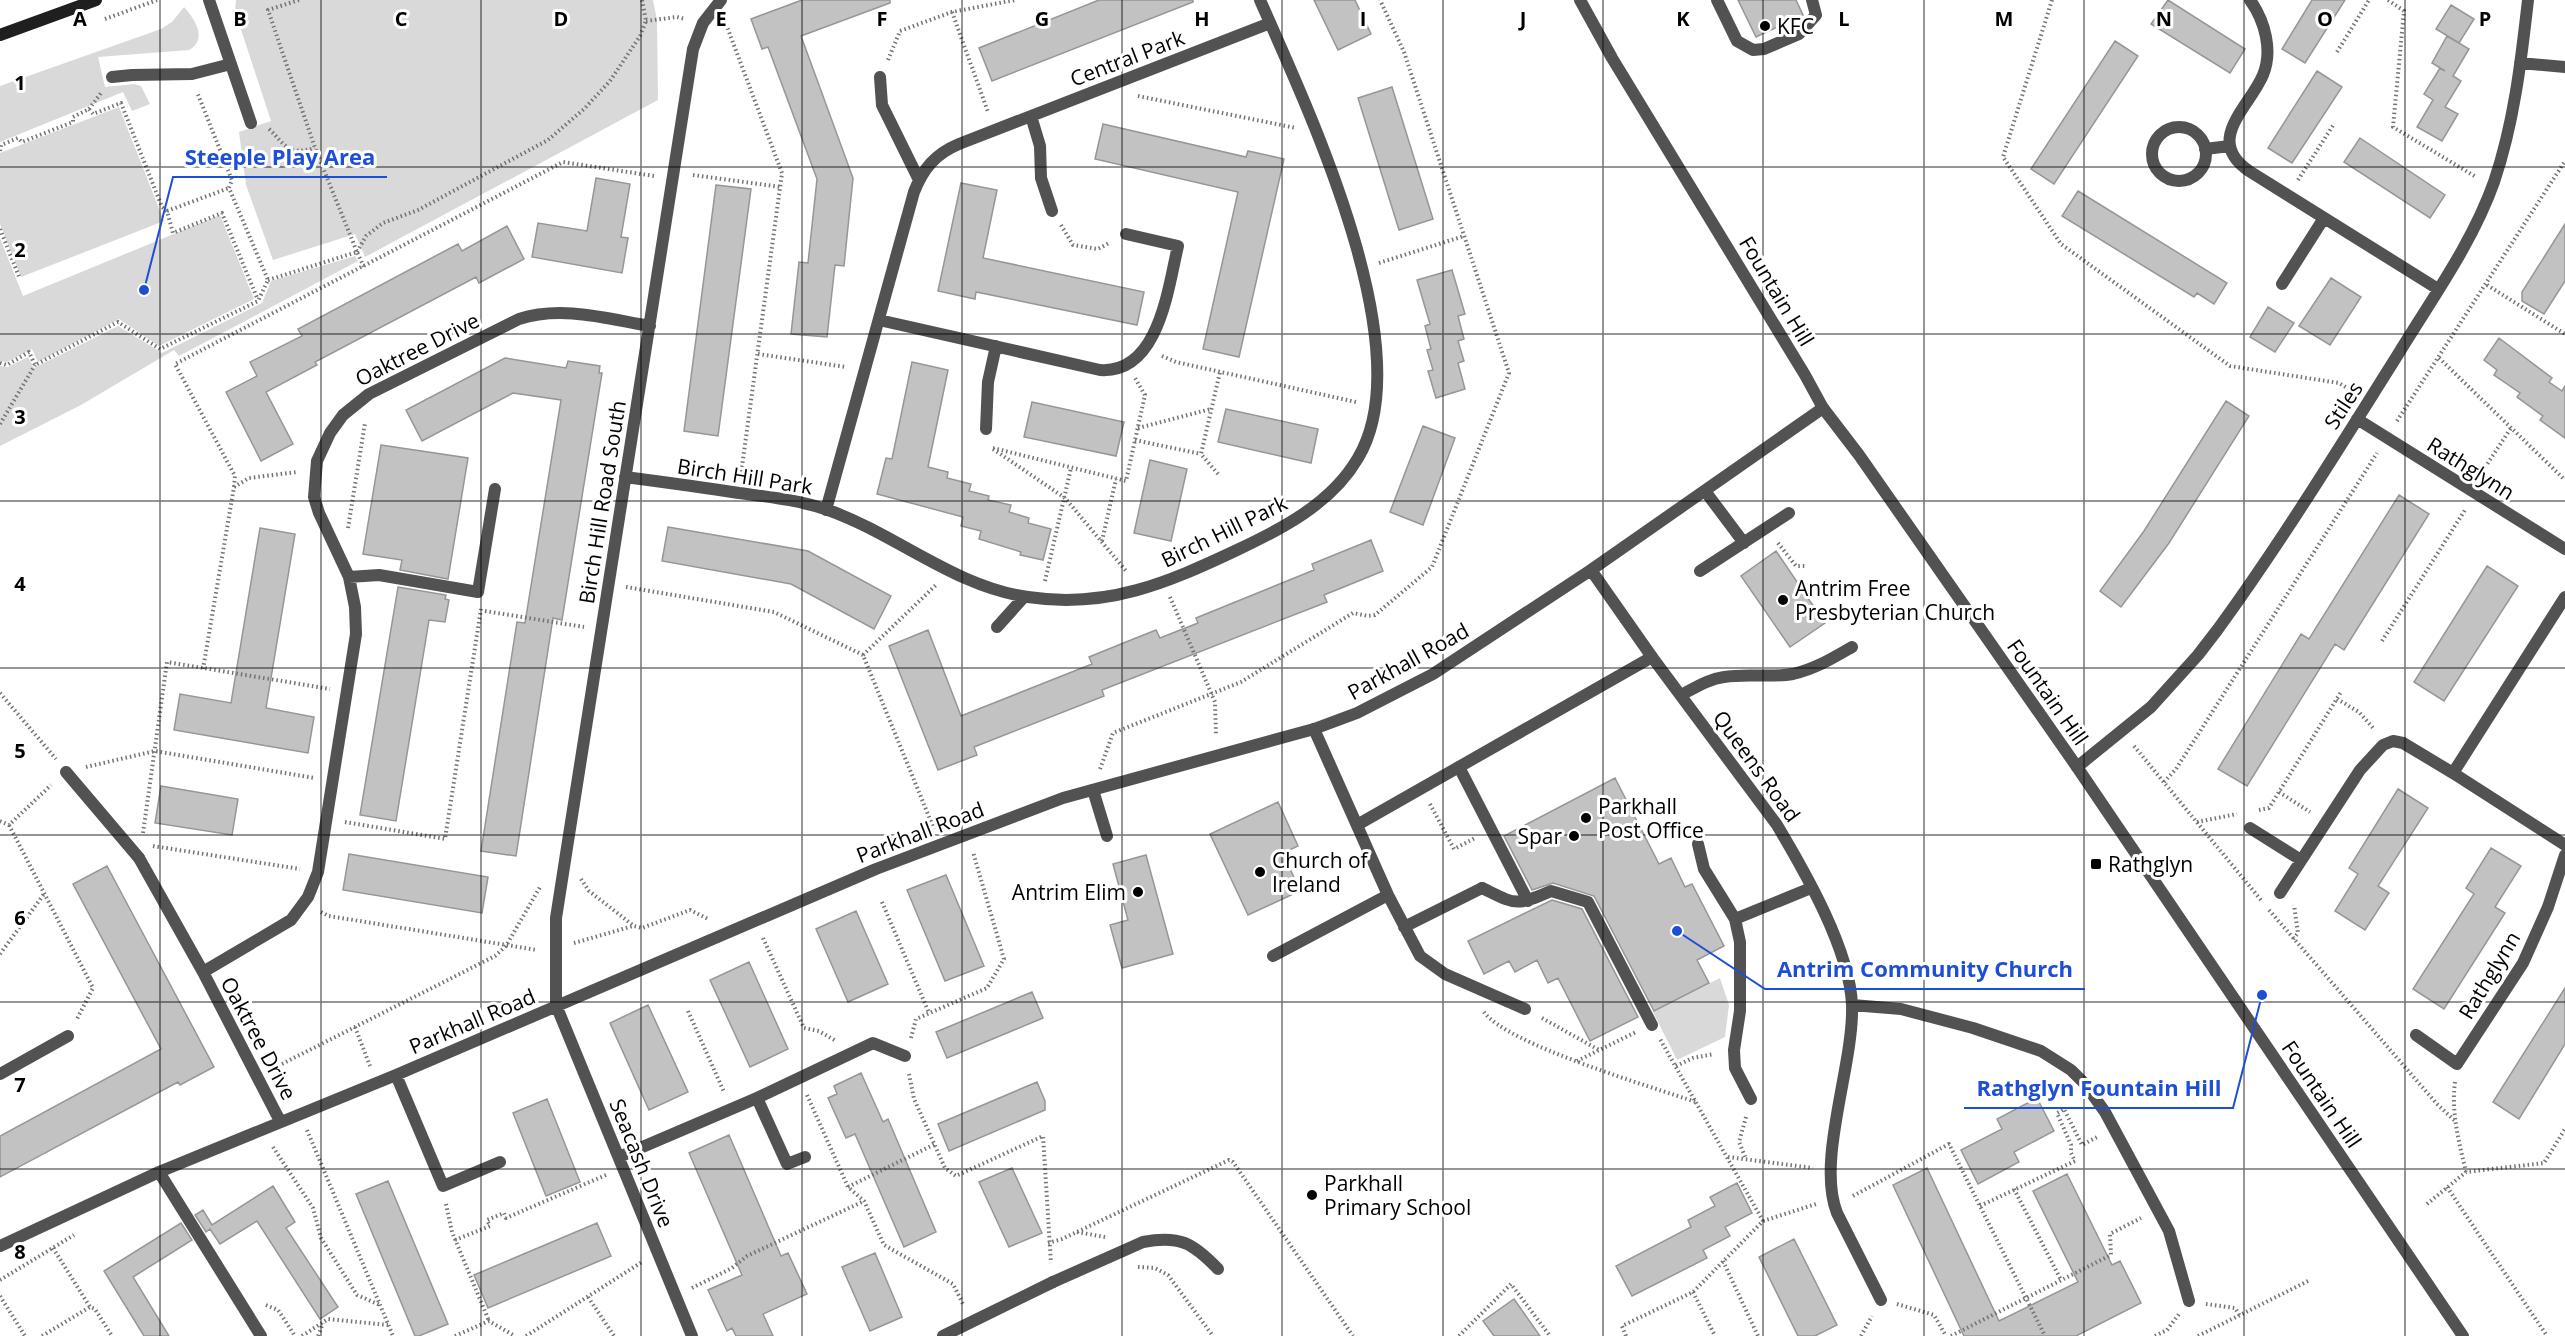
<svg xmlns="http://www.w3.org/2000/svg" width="2565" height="1336" font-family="'Open Sans',sans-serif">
	<rect width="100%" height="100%" fill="#fff"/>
	<path fill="#d9d9d9" d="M236,0h417l4,20 1,80 -293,157 -10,-23 -82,26 -27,-75 -7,-53 32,-11 -36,-110z
		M184,7c11,12 24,32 5,43l-91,7 7,30 29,-3 7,2 9,18 -18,7 -9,-19 -123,50v-56l161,-57 11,-7z
		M119,107l45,114 -143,56 -21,-53v-71z
		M220,215l34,84 -95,47 -40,-27 -81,43 -6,-13 -25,13 -7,-1v-123l23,58z
		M355,256l3,5 -179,95 -5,-6 -93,55 -81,41v-80l8,1 20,-10 6,11 84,-42 44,27 100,-50 9,-22z
		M1720,978l9,27 -4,32 -48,23 -24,-48z"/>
	<path fill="#c2c2c2" stroke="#969696" stroke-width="1.5" d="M802,0h88v3l-89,33 52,142 -9,88 -9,-1 -8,72 -36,-3 8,-72 9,1 9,-84 -49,-132 -6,2 -11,-30z
		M1099,0h94v2l-201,79 -13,-33z
		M1314,0h41l16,34 -33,16z
		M1738,0h58l7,15 -47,22z
		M2168,0l77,49 -15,24 -79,-49z
		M2312,0h33l-40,63 -23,-14z
		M2451,5l23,14 -15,24 -23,-14z
		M2447,36l22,13 -16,27 8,5 -16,26 13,7 -16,27 -25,-14 16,-27 -9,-6 16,-26 5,3 -13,-8z
		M2115,41l23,15 -84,128 -23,-15z
		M2317,71l25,16 -50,76 -24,-15z
		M1392,87l41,132 -34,11 -41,-132z
		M1103,124l143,33 2,-6 36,8 -45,198 -36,-8 35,-157 -143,-33z
		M2360,138l85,57 -15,23 -86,-56z
		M596,178l34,6 -9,53 7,1 -6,35 -90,-16 6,-34 49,8z
		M961,183l36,7 -14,68 161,34 -7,33 -161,-33 -1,7 -37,-8z
		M716,185l35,4 -33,247 -34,-5z
		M2078,191l149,92 -13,21 -17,-11 -3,4 -132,-81z
		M2565,224v57l-21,33 -22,-13v-9z
		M507,226l17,33 -45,24 -3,-6 -161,85 2,3 -51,27 27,52 -32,17 -35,-69 31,-16 -7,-14 52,-26 -4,-7 160,-85 4,7z
		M1452,270l13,44 -7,2 6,23 -6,2 6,20 -6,2 7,26 -29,9 -8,-27 5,-1 -6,-20 4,-1 -6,-23 5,-2 -13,-44z
		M2331,278l30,19 -31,48 -31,-19z
		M2268,307l26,16 -19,29 -25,-15z
		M2499,338l53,40 -3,4 13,9 3,-5v52l-25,-18 3,-4 -26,-19 3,-4 -26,-18 3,-5 -13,-10z
		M505,358l61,10 2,-7 32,5 -1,7h3l-40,247 -9,-2 -37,238 -35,-5 36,-229 8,1 36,-223 -48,-7 -91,48 -16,-31z
		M912,362l36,8 -20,97 20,5 -1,6 24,6 -2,7 20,5 -1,4 23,5 -2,7 20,6 -1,5 23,6 -8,31 -23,-5 1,-3 -42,-13 2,-8 -20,-5 2,-9 -86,-23 9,-36 6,1z
		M2226,401l23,15 -80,127 -48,64 -21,-16 44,-60z
		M1032,402l92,20 -8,34 -92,-19z
		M1226,409l92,20 -7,34 -93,-21z
		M1423,426l32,12 -32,87 -33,-13z
		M381,445l87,13 -20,121 -48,-9 2,-10 -39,-6z
		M1150,460l37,9 -16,72 -37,-8z
		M2399,495l30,19 -85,136 -9,-6 -88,142 -29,-17 83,-135 8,5z
		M668,527l140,24 83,45 -17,33 -83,-45 -129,-23z
		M260,528l35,6 -29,174 48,9 -6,36 -134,-23 6,-36 51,9z
		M1371,540l12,31 -59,24 3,7 -225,88 2,6 -130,51 3,8 -39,15 -49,-124 39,-16 33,86 131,-52 -3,-7 37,-15 30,-12 4,8 38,-15 -2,-5 118,-48 -2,-6z
		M1776,551l49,72 -35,24 -49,-71z
		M2487,566l31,20 -74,115 -30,-19z
		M398,587l48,8 -1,4 4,1 -4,22 -16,-2 -33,201 -36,-6z
		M1615,778l44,86 12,-6 14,29 7,-3 32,62 -27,14 12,23 -55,28 -60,-115 -41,-13 -21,7 -28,-54z
		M161,786l77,13 -6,36 -77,-12z
		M2398,789l30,19 -50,78 11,7 -24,37 -30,-19 23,-37 -9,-6z
		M1278,802l20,44 -15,7 17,38 -52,24 -38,-81z
		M2491,848l30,18 -26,41 10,6 -61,96 -31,-20 61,-95 -8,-6z
		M349,854l139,23 -6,36 -139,-23z
		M1146,855l27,99 -51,14 -12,-43 18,-5 -15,-56z
		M107,866l107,201 -34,18 -2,-3 -178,95v-41l161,-87 -88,-165z
		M946,875l38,91 -39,15 -38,-91z
		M1552,900l30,9 56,108 -48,24 -32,-63 -10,5 -11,-23 -22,12 -6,-11 -25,13 -16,-33z
		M856,911l32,73 -40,18 -32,-73z
		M749,962l39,87 -38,18 -40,-87z
		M2565,988v56l-46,75 -26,-17z
		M1032,992l11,26 -96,40 -11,-26z
		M648,1005l40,87 -39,18 -39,-87z
		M861,1073l22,49 5,-3 48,113 -32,15 -49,-113 -9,4 -18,-40 9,-4 -3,-8z
		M1037,1082l8,19v9l-96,41 -11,-27z
		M2037,1098l17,33 -40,21 5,10 -41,22 -17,-34 41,-21 -5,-10z
		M547,1099l33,83 -34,14 -33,-83z
		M729,1135l52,121 7,-3 19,41 -44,20 10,22h-37l-4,-8 -5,3 -19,-41 34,-15 -53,-122z
		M1012,1168l30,65 -33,14 -30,-65z
		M1927,1168l72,153 79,-39 -45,-91 34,-17 45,91 8,-4 21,42 -65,33h-112l-71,-151z
		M388,1181l60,143 -29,12h-4l-59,-142z
		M1737,1183l15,30 -27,14 5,9 -27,14 4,8 -75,38 -16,-30 75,-39 -3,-7 27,-14 -5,-9z
		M273,1186l22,36 -9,6 52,79 -18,12 -63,-98 -37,23 -10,-15 -4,3 -11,-17 8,-5 9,15z
		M181,1223l11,17 -59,37 36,59h-25l-40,-65z
		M597,1223l14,33 -123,52 -14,-33z
		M1794,1239l43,86 -22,11h-17l-39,-79z
		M875,1253l27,64 -32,14 -28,-64z
		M1514,1299l26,37h-46l-11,-15z"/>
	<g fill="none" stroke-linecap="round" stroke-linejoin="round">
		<path stroke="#747474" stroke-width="4" stroke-dasharray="1.5 3" stroke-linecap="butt" d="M299,0l-31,10 47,138 42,104
			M2052,0l-49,157 58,87 169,122 109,17 13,8
			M2388,0l16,11 -11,116 83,50
			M952,12l36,100
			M105,19l52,-19
			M646,21l31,-4 8,2
			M726,24l56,149 -41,301
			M2337,52l32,-52
			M888,60l12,-29 52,-19 63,-12
			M1138,96l158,32
			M89,109l12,-16
			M269,129c16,15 18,27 46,19
			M0,151l1,-6 17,-7 4,4 51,-20v-5l16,-8 4,5 28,-11 41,104 5,4 6,22 49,-20 36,87
			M693,175l88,12
			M2298,180l36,-56
			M167,211l62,-23
			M1061,225l12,20 25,4 11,-6
			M0,229l20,50
			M357,252l9,-16 17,-13 35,-13 130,-70 36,-31 26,-28 30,-45 6,-15 -4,-21
			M1379,263l85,-27
			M268,280l89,-28 7,15
			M2487,285l78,49
			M758,354l88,13
			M1162,356l14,6 180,40
			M2439,358l126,122
			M0,363l7,2 22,-13 6,13 83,-43 42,27 98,-48 10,-21 -39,-92 3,-8 -35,-88
			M2397,421l168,-260
			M0,424l35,-59
			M1138,428l73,-19
			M1135,440l66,14
			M993,448l133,33 19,-86 -10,-17
			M993,449l72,49 62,74
			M1218,474l-17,-20 19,-82
			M2480,475l31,-47
			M234,487l1,-11 -60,-112 388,-202 91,14
			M348,528l17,-105
			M1102,541l14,-62
			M1778,543l18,23h10
			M1045,581l26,-113
			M626,587l148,25 89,43 71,174
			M1170,597l45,105 1,34
			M485,611l99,16
			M2382,641l83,-131
			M863,655l73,-70
			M203,669l31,-182 15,-9 48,-6
			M0,693l56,66
			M2337,699l22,13 15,17
			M2134,746l127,154
			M86,767l69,-16 159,27
			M1100,769l13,-36 128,-51 112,-69 15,3 7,-1 57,-48 77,-194 -105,-321 -24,-52
			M2164,782l12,-13 201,-316
			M2279,792l31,20
			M1430,804l24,45 21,-11
			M2259,810l10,-2 72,-116
			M0,821l9,4 42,-40
			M345,822l100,17 36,-230
			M2197,822l40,-8
			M9,825l84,163 -16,31
			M143,833l24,-171 163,27
			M153,846l147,23
			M581,879l8,12 45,35 8,2 48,-18 18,9
			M882,902l47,111
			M2269,910l168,194 18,17
			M321,912l8,4 208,34
			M763,938l41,90 15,3 17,10
			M2293,939l5,-6 -4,-28
			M574,943l59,-17
			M0,954l44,-60
			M688,1011l36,81
			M1484,1012c22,32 168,75 212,90
			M1542,1018l57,32
			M355,1027l15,39
			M911,1038l5,-19 71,-31 17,-29 -31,-107
			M1577,1061l59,-29
			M1676,1066l17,-8 21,-4
			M274,1068l221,-112 11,-10 34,-59
			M909,1074l5,25 31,69 11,8 87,-40 8,127
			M2455,1082c-4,31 4,60 11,90
			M807,1095l41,92 16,14 20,44 69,39 11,22
			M1746,1117l-7,25 7,17
			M307,1130l86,206
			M273,1147l40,61 8,30 36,57 23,10
			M1728,1157l85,11
			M848,1187l87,-43
			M2447,1187l100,149
			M2014,1189l47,91
			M1853,1196l96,-52 96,192
			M446,1204l6,28 37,89
			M2427,1204l39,-32 78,-9 21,-34
			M1980,1206l95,-45 -4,-8v-8l-14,-32 7,-4 18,36 17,-9
			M1763,1221l53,-17
			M1077,1232l28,5
			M455,1240l35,-14 -3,-6 17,-7 2,5 100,-43
			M1048,1243l14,-4 167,-79 4,2 120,174
			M53,1248l37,59
			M1723,1261l35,75
			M1138,1267l17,1 13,7 45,61
			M0,1280l74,-45
			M692,1288l40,-20 15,-12 117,-55
			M1693,1292l22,44
			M0,1296l25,40
			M588,1297l26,39
			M1897,1304l37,11 12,21
			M2206,1304l29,4 5,8
			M266,1305l12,5 17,26
			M42,1336l48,-29 5,2 17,27
			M302,1336l26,-17 60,6
			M318,1336l5,-13
			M455,1336l34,-15 26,15
			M526,1336l116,-74
			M1459,1336l52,-52 39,52
			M1626,1336l-4,-10 71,-34 70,-71 -103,-182
			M1861,1336l11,-20
			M1951,1336l160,-81 -1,-21 31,-16
			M2155,1336l12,-6 12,-16
			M2198,1336l112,-56"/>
		<path stroke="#525252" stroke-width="12" d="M209,0l42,123
			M1717,0l20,41 16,9 11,-1 35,-15 17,-19 -4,-15
			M112,77l20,-2 60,-1 39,-10
			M1705,491l39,52
			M1700,571l89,-58
			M1681,695c14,-7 27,-16 43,-18 23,-4 46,1 69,-3 22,-5 40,-16 59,-27
			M1314,729l74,166 32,61 25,18 80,35
			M66,772l73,86
			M1093,790l14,46
			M1357,825l295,-168
			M1698,844l6,25 31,50 5,23v69l-6,39 1,18 16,31
			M1735,919l76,-31
			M1404,927l78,-39
			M1273,956l115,-61
			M1053,1282l90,-40c37,-7 50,1 75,27"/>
		<path stroke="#525252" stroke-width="12" d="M1459,767l69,134
			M1482,888c33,16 33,19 69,3l37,11 64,123"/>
		<path stroke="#525252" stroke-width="12" d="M2250,0c15,21 23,51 13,75 -14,33 -59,65 -14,96l189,118
			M2520,63l45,4
			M880,77l2,28 37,75
			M1031,116l9,30 1,32 11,33
			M2152 154a27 27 0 1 1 54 0a27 27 0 1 1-54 0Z
			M2205,149l25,-3
			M2282,284l42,-66
			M879,320l221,50c59,4 68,-82 78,-124l-52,-12
			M2357,419l208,130
			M986,429l2,-47 8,-36
			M625,477c38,5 76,10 114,16 30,4 60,7 89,17 68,24 127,77 200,87 79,12 139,-14 209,-47 45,-21 95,-47 121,-92 65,-108 -51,-351 -98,-458
			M826,510l88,-318c9,-23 21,-38 45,-48l311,-121
			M1591,570l61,87 125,168c28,47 73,125 75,180 2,60 -36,155 -15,208l44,87
			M349,577l30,-2 99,17 17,-103
			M2565,597l-112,176 112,72
			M997,627l27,-30
			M2077,767l74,-60 47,-52 20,-26c64,-88 121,-181 179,-273 34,-56 75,-112 97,-174 20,-59 27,-120 34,-182
			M2250,828l51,32
			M139,858l64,114
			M2280,893l80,-123 23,-25 10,-4 10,2 50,30
			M1852,1005l49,4 72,19 68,23 30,19 14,14 20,28 64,119 20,70
			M2416,1035l41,29 66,-101 25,-56 17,-52
			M0,1074l68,-38
			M396,1075l47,111 57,-24
			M757,1098l30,66 18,-7
			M280,1121l-77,-149 88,-52 17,-23 10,-25 38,-238 -1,-27 -6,-30 -30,-64 -5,-16 3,-36 13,-28 13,-18 26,-21 150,-75c43,-14 89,0 131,7
			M619,1157l138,-59 116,-55 32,13
			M159,1172l102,164
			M0,1246l159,-74 237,-97 480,-206 187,-71 251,-69 43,-16 76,-39 158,-104 232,-162
			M692,1336l-136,-331v-87l10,-64 127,-805 10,-26 18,-23
			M943,1336l110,-54"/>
		<path stroke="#525252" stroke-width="12" d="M1580,0l32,58 193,317 18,33 36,47 218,312 386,569"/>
		<path stroke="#1f1f1f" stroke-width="12" d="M0,35l96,-35"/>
	</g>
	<path fill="none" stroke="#000" stroke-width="1.5" stroke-opacity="0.55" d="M160,0v1336M321,0v1336M481,0v1336M641,0v1336M802,0v1336M962,0v1336M1122,0v1336M1282,0v1336M1443,0v1336M1603,0v1336M1763,0v1336M1924,0v1336M2084,0v1336M2244,0v1336M2405,0v1336M0,167h2565M0,334h2565M0,501h2565M0,668h2565M0,835h2565M0,1002h2565M0,1169h2565"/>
	<g fill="#000" stroke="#fff" stroke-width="2">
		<circle cx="1765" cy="26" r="6"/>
		<circle cx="1783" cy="600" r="6"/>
		<circle cx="1586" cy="818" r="6"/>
		<circle cx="1574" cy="836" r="6"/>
		<rect x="2090" y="858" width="12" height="12" rx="3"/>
		<circle cx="1260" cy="872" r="6"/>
		<circle cx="1138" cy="892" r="6"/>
		<circle cx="1312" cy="1195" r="6"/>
	</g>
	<g text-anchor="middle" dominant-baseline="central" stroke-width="6" stroke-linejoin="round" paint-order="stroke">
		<g font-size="21" fill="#000" stroke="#fff" text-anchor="start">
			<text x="1777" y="26">KFC</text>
			<text x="1795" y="588">Antrim Free<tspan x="1795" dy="24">Presbyterian Church</tspan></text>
			<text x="1598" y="806">Parkhall<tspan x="1598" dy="24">Post Office</tspan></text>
			<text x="1562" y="836" text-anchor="end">Spar</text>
			<text x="1272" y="860">Church of<tspan x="1272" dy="24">Ireland</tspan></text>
			<text x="2108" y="864">Rathglyn</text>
			<text x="1126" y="892" text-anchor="end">Antrim Elim</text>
			<text x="1324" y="1183">Parkhall<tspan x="1324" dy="24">Primary School</tspan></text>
		</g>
		<g font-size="21" fill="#000" stroke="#fff">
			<text transform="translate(1127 58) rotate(-21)">Central Park</text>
			<text transform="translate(1777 291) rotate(59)">Fountain Hill</text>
			<text transform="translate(417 349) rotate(-27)">Oaktree Drive</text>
			<text transform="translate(2343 405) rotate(-57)">Stiles</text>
			<text transform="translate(2471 468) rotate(32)">Rathglynn</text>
			<text transform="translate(745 476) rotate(9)">Birch Hill Park</text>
			<text transform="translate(602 502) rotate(-81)">Birch Hill Road South</text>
			<text transform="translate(1224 531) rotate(-26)">Birch Hill Park</text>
			<text transform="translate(1408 661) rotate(-29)">Parkhall Road</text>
			<text transform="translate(2048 692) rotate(55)">Fountain Hill</text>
			<text transform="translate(1757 766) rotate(54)">Queens Road</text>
			<text transform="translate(920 832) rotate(-21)">Parkhall Road</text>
			<text transform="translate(2489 975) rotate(-59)">Rathglynn</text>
			<text transform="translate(472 1021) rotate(-23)">Parkhall Road</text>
			<text transform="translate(259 1038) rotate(62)">Oaktree Drive</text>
			<text transform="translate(2322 1094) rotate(56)">Fountain Hill</text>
			<text transform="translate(642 1163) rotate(68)">Seacash Drive</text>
		</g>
	</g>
	<g font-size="20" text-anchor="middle" font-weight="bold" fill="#000" stroke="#fff" stroke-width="6" stroke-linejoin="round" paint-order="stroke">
		<text x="80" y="26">A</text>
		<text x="240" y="26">B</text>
		<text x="401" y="26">C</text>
		<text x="561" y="26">D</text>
		<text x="721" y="26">E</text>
		<text x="882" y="26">F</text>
		<text x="1042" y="26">G</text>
		<text x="1202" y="26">H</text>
		<text x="1363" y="26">I</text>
		<text x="1523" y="26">J</text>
		<text x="1683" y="26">K</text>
		<text x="1844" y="26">L</text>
		<text x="2004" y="26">M</text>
		<text x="2164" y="26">N</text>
		<text x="2325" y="26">O</text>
		<text x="2485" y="26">P</text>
		<text x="20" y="90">1</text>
		<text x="20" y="257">2</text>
		<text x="20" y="424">3</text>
		<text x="20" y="591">4</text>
		<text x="20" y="758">5</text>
		<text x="20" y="925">6</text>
		<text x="20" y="1092">7</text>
		<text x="20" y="1259">8</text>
	</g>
	<path fill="none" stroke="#1d4ed8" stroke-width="2" d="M144 290L173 177H387M1677 931L1765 989H2085M2262 995L2233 1108H1964"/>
	<g fill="#1d4ed8" stroke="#fff" stroke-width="2">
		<circle cx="144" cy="290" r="6"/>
		<circle cx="1677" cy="931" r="6"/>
		<circle cx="2262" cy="995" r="6"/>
	</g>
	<g font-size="22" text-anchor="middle" font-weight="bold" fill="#1d4ed8" stroke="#fff" stroke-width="6" stroke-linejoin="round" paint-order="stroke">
		<text x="280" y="165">Steeple Play Area</text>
		<text x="1925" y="977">Antrim Community Church</text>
		<text x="2099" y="1096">Rathglyn Fountain Hill</text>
	</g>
</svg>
